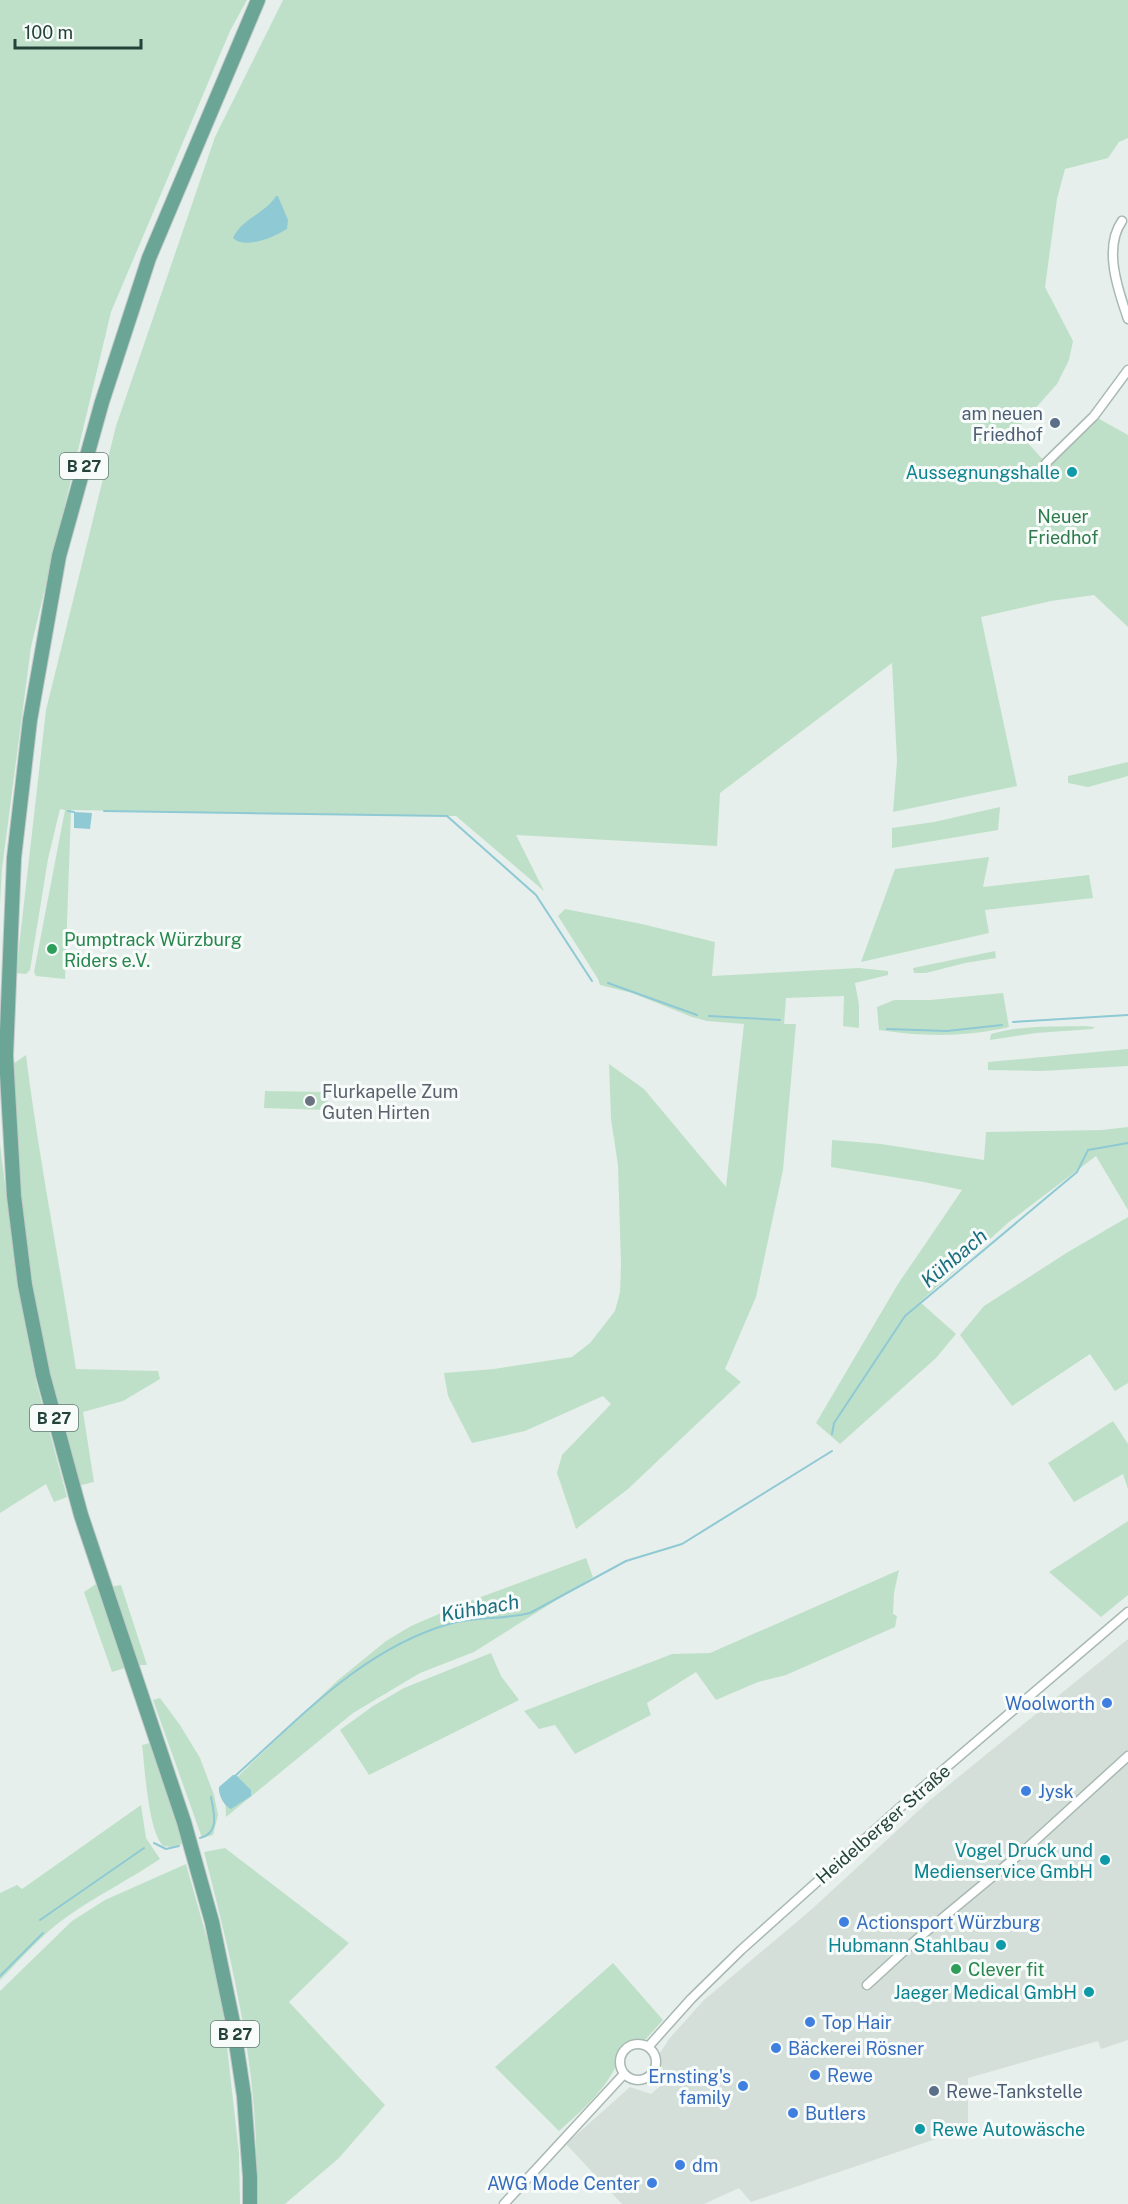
<svg xmlns="http://www.w3.org/2000/svg" width="1128" height="2204" font-family="'Public Sans',sans-serif">
	<rect width="100%" height="100%" fill="#e6efeb"/>
	<path fill="#d4dfda" d="M1128,1639v401l-27,9 -3,-8 -130,37v50l-217,74 -12,-14 -35,16h-82l-56,-60 64,-57 21,7 16,-14 -9,-24 11,-17 35,-39 108,-91 117,-108z"/>
	<path fill="#bfe0c8" d="M0,0h247l-17,31 -119,281 -80,335 -29,222 -2,35z
		M283,0h845v138l-9,4 -11,16 -43,11 -8,30 -12,88 28,54 -4,19 -12,24 -41,46 30,33 48,-47 34,19v192l-34,-32 -43,6 -70,16 36,169 -124,26 4,-51 -5,-98 -172,130 -3,53 -201,-11 28,56 -88,-75 -385,-6 -6,169 -29,-3 -2,-4 31,-162 -5,-1 -12,50 -18,111 -4,4 -10,-1 30,-263 70,-284 99,-289z
		M1128,762v14l-40,11 -20,-4v-7z
		M1000,807l-2,23 -106,18v-20l42,-6z
		M989,857l-6,30 106,-12 4,23 -108,12 4,23 -128,29 34,-93z
		M565,909l77,15 73,18 -3,34 147,-8 29,3v4l-33,8 4,22v23l-16,-2 1,-30 -58,2 -2,26h12l-13,146 -27,127 -31,72 16,13 -113,107 -52,40 -19,-56 5,-18 49,-51 -8,-8 -78,35 -53,12 -24,-47 -4,-23 50,-4 78,-12 18,-14 25,-32 5,-19 1,-28 -3,-99 -7,-46 -2,-55 35,25 82,98 18,-163 -37,-3 -15,-4 -60,-24 -32,-8 -2,-6 -40,-63z
		M995,951l1,7 -31,5 -39,10h-12l-1,-5z
		M1003,993l6,34c-43,10 -86,10 -130,3l-2,-23 17,-7h36z
		M1084,1026l11,1 -3,2 -56,4 -46,7 1,-6c30,-9 63,-7 93,-8z
		M1128,1049v17l-87,5 -53,-1v-8z
		M26,1055c13,105 34,209 50,314l82,2 2,8 -37,22 -40,11 11,70 -16,4c-30,-108 -53,-219 -61,-331 -2,-30 -2,-61 -4,-91z
		M265,1091l63,1 -1,18 -63,-2z
		M1128,1127v83l-32,-54 -87,66 -89,80 36,32 -20,24 -96,86 -24,-21 82,-139 64,-94 -38,-8 -93,-15 1,-27 49,4 103,16 2,-28 116,-2z
		M0,1144l18,143 18,94 31,116 -13,5 -8,-18 -46,29z
		M1128,1217v166l-13,8 -25,-37 -78,52 -52,-71 24,-29 84,-54z
		M1113,1421l15,23v45l-5,-15 -49,28 -26,-39z
		M1128,1521v74l-27,22 -52,-45z
		M586,1558l7,19 -119,75 -54,21 -67,40 -127,104 -1,-28 112,-108 49,-40 25,-15 51,-22z
		M899,1570l-5,23 -1,21 4,2 -2,11 -109,48 -28,7 -42,18 -20,-28 -49,31 4,12 -76,39 -20,-29 -16,4 -15,-18 148,-57 38,-1z
		M96,1584l29,84 -13,4 -28,-80z
		M121,1585l26,80h-12l-26,-78z
		M491,1653l10,23 18,24 -150,75 -29,-45 33,-24 31,-18z
		M160,1698l20,27 20,33 14,37 4,20 -5,20 -11,3 -49,-138z
		M154,1742l30,96 -2,6 -10,3 -9,-1c-15,-16 -18,-77 -21,-101z
		M141,1805l5,33 14,21c-30,20 -62,36 -92,57 -25,17 -46,42 -68,64v-87l17,-8 5,4z
		M225,1848l124,95 -60,59 96,103 -46,53 -54,46h-30c8,-118 -22,-239 -51,-352z
		M186,1864l24,85 13,62 16,142 1,51h-240v-213l72,-70 33,-21z
		M613,1963l50,57 -18,20c-8,1 -16,0 -22,6 -8,7 -5,18 -10,26 -14,24 -34,41 -54,59l-64,-64z"/>
	<path fill="#8ec9d4" d="M276,196h2l10,24 -1,9c-13,8 -42,21 -54,9 9,-20 32,-24 43,-42z
		M74,812l18,1 -2,16 -16,-1z
		M233,1775h3l15,15v6l-20,13c-7,-3 -13,-14 -12,-22z"/>
	<g fill="none" stroke-linecap="round" stroke-linejoin="round">
		<path stroke="#8ec9d4" stroke-width="2" d="M68,811l6,1
			M104,811l343,5 89,79 56,86
			M608,983l89,32
			M709,1016l71,4
			M1013,1022l115,-7
			M887,1029l60,2 55,-6
			M832,1434l2,-11 71,-107 172,-144 11,-22 40,-7
			M234,1777c65,-58 128,-128 215,-153 26,-8 54,-4 81,-11l96,-52 56,-17 150,-93
			M200,1838c20,-5 14,-25 11,-41
			M154,1843l12,6 13,-3
			M40,1920l104,-72
			M0,1976l43,-43"/>
		<defs>
			<path id="street" d="M1122,221c-19,27 -4,69 6,98
				M1046,463l48,-47 34,-46
				M867,1985l49,-45 111,-92 101,-92
				M620 2062a18 18 0 1 1 36 0a18 18 0 1 1-36 0Z
				M648,2047l43,-48 50,-49 173,-155 214,-183
				M504,2204l120,-130"/>
			<path id="primary" d="M250,2204v-27l-6,-81 -11,-73 -21,-101 -28,-100 -103,-307 -38,-140 -18,-90 -11,-89 -8,-140 8,-198 16,-138 29,-164 43,-154 47,-144 109,-258"/>
		</defs>
		<use href="#street" stroke="#a8b8b2" stroke-width="11"/>
		<use href="#primary" stroke="#c2cac8" stroke-width="16"/>
		<use href="#street" stroke="#fff" stroke-width="8"/>
		<use href="#primary" stroke="#6aa596" stroke-width="14"/>
	</g>
	<g fill="#5c6f8a" stroke="#f7fbf9" stroke-width="2">
		<circle cx="1055" cy="423" r="6"/>
		<circle cx="934" cy="2091" r="6"/>
	</g>
	<g fill="#0f9aa8" stroke="#f7fbf9" stroke-width="2">
		<circle cx="1072" cy="472" r="6"/>
		<circle cx="1105" cy="1860" r="6"/>
		<circle cx="1001" cy="1945" r="6"/>
		<circle cx="1089" cy="1992" r="6"/>
		<circle cx="920" cy="2129" r="6"/>
	</g>
	<g fill="#2e9e5b" stroke="#f7fbf9" stroke-width="2">
		<circle cx="52" cy="949" r="6"/>
		<circle cx="956" cy="1969" r="6"/>
	</g>
	<circle fill="#6b7280" stroke="#f7fbf9" stroke-width="2" cx="310" cy="1101" r="6"/>
	<g fill="#3f7fe0" stroke="#f7fbf9" stroke-width="2">
		<circle cx="1107" cy="1703" r="6"/>
		<circle cx="1026" cy="1791" r="6"/>
		<circle cx="844" cy="1922" r="6"/>
		<circle cx="810" cy="2022" r="6"/>
		<circle cx="776" cy="2048" r="6"/>
		<circle cx="815" cy="2075" r="6"/>
		<circle cx="743" cy="2086" r="6"/>
		<circle cx="793" cy="2113" r="6"/>
		<circle cx="680" cy="2165" r="6"/>
		<circle cx="652" cy="2183" r="6"/>
	</g>
	<g text-anchor="middle" dominant-baseline="central" stroke-width="6" stroke-linejoin="round" paint-order="stroke">
		<g fill="#f7fbf9" stroke="#637a73" stroke-width="1.5">
			<rect x="60" y="453" width="48" height="26" rx="4.5"/>
			<rect x="30" y="1405" width="48" height="26" rx="4.5"/>
			<rect x="211" y="2021" width="48" height="26" rx="4.5"/>
		</g>
		<g font-size="16" font-weight="bold" fill="#24423a">
			<text x="84" y="466">B 27</text>
			<text x="54" y="1418">B 27</text>
			<text x="235" y="2034">B 27</text>
		</g>
		<g font-size="18" fill="#4e5e75" stroke="#f7fbf9" text-anchor="end">
			<text x="1043" y="413">am neuen<tspan x="1043" dy="21">Friedhof</tspan></text>
			<text x="946" y="2091" text-anchor="start">Rewe-Tankstelle</text>
		</g>
		<g font-size="18" fill="#0d838f" stroke="#f7fbf9" text-anchor="end">
			<text x="1060" y="472">Aussegnungshalle</text>
			<text x="1093" y="1850">Vogel Druck und<tspan x="1093" dy="21">Medienservice GmbH</tspan></text>
			<text x="989" y="1945">Hubmann Stahlbau</text>
			<text x="1077" y="1992">Jaeger Medical GmbH</text>
			<text x="932" y="2129" text-anchor="start">Rewe Autowäsche</text>
		</g>
		<g font-size="18" fill="#2d7a4b" stroke="#f7fbf9">
			<text x="1063" y="516">Neuer<tspan x="1063" dy="21">Friedhof</tspan></text>
		</g>
		<g font-size="18" fill="#27864d" stroke="#f7fbf9" text-anchor="start">
			<text x="64" y="939">Pumptrack Würzburg<tspan x="64" dy="21">Riders e.V.</tspan></text>
			<text x="968" y="1969">Clever fit</text>
		</g>
		<g font-size="18" fill="#5b616d" stroke="#f7fbf9" text-anchor="start">
			<text x="322" y="1091">Flurkapelle Zum<tspan x="322" dy="21">Guten Hirten</tspan></text>
		</g>
		<g font-size="18" fill="#366cbe" stroke="#f7fbf9" text-anchor="start">
			<text x="1095" y="1703" text-anchor="end">Woolworth</text>
			<text x="1038" y="1791">Jysk</text>
			<text x="856" y="1922">Actionsport Würzburg</text>
			<text x="822" y="2022">Top Hair</text>
			<text x="788" y="2048">Bäckerei Rösner</text>
			<text x="827" y="2075">Rewe</text>
			<text x="731" y="2076" text-anchor="end">Ernsting's<tspan x="731" dy="21">family</tspan></text>
			<text x="805" y="2113">Butlers</text>
			<text x="692" y="2165">dm</text>
			<text x="640" y="2183" text-anchor="end">AWG Mode Center</text>
		</g>
		<g font-size="18" fill="#24423a" stroke="#f7fbf9">
			<text transform="translate(883 1824) rotate(-41)">Heidelberger Straße</text>
		</g>
		<g font-size="20" font-style="italic" fill="#1c6f80" stroke="#f7fbf9">
			<text transform="translate(954 1258) rotate(-40)">Kühbach</text>
			<text transform="translate(480 1608) rotate(-10)">Kühbach</text>
		</g>
	</g>
	<path d="M15 39v9h126v-9" fill="none" stroke="#24423a" stroke-width="3"/>
	<text x="24" y="39" font-size="18" fill="#24423a" stroke="#f7fbf9" stroke-width="4.5" paint-order="stroke">100 m</text>
</svg>
